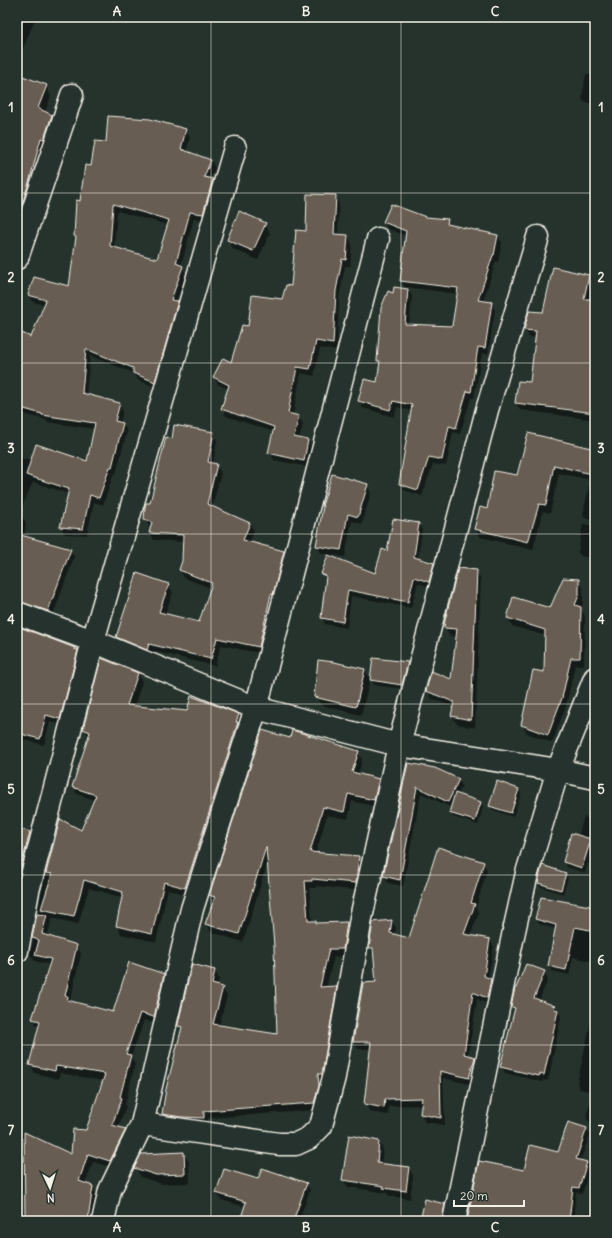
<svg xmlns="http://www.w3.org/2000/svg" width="612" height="1238" font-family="Delius,sans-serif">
	<rect width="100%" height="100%" fill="#26332d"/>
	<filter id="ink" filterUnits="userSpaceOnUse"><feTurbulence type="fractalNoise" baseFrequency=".025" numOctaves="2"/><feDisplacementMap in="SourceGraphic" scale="8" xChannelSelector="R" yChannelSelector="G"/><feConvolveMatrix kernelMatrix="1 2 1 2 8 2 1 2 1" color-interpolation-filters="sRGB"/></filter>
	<g filter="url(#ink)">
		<path fill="#0007" fill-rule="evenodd" d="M17,17h19l-15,36 -4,-2z
			M586,74l9,1v29l-11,-2 -2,-4z
			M17,75l29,11 5,10 -6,16 7,3 5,10 -28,81 -8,-2 -4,31z
			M186,130l4,7 -4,15 25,9 4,7 -5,11 3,1 4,7 -10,34 -13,-3 -13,48 5,8 -10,28 5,7 -23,79 -20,-8 -4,-7 -44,-17 -4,39 33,9 4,7 -3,12 3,1 4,7 -11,43 -2,-1 -11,32 -9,-3 -7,33 -22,-1 -4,-7 8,-33 -36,-12 -14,32 3,2 4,7 -2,14 46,13 4,7 -22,61 -35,-9v-152l14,4 56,1 8,-33 -48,-7 -1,-2 -29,-8v-80l15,7 13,-34 -12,-3 -4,-7 41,-7 7,-48 -2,-4 6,-34 11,-35 15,-24zM117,211l51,14 -10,35 -44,-12z
			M335,196l4,7 -1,32 10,1 4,8 -2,22h-5l-6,32 -2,53 -17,-3 -6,28 -13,-3 -8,42 6,2 4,7 -4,15 9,2 4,7 -4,19 -34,-7 -4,-7 4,-21 -48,-16 -4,-7 6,-20 -10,-5 -4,-7 17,-14 18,-35 33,-28 10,-13 15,-55z
			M425,218l22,2 3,6 48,10 4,7 -4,19 -2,-1 -13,41 8,1 4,7 -7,44 -6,-1 -8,45h-3l-11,36 -7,-2 -7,34 -13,-2 -11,32 -18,-6 -4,-7 12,-72 -15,-4 -3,10 -31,-9 -4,-7 18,-17 4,-19 -3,-5 16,-65 12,-6 -5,-9 6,-44 -19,-7 -4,-7zM406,287l52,7 -5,33 -44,-2 3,-29z
			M265,224l5,9 -12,27 -25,-11 -5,-9z
			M589,276l4,8 -8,35 10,37v64l-75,-10 -4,-7 15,-19 5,-46 -7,-1 -4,-8z
			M213,433l4,8 -4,23 3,1 5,8 -9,34 38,17 4,7 -5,11 34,10 5,7 -25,95 -42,-9 -6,21 -62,-15 -2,5 -29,-11 -5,-8 51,-52 5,7 -8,22 34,9 12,-35 -27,-10 -4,-8 3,-9 1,-19 -30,-2 -4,-7 2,-6h-3l-4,-8 28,-79z
			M595,450v31l-36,-8 -9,40 -7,-2 -10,39 -53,-13 -5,-8 13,-19 30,-33z
			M367,485l4,8 -9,31 -10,-3 -7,36 -24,-4 -4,-8z
			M589,486l6,1v33l-10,-2 -2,-4z
			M419,524l3,6 -4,29 15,5 4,7 -5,17 -14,-5 -7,25 -60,-12 -4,32 -22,-4 -3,-6 5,-37 -5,-7 54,1 12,-23z
			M583,524l12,2v33l-14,-3 -3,-4z
			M476,571l5,8 -6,149 -18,-4 -5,-8 2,-9 -22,-8 -5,-8 24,-11 6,-43 -7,-1 -5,-8z
			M578,580l5,8v15l-2,6 4,7 -1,49h-9l-9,41 -14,37 -25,-10 -5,-8 23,-52 1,-37 -34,-10 -4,-8 43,-9z
			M17,627l57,21 7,10 -17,67 -14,-3 -6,23 -27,-7z
			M374,659l33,4 3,4 -6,22 -30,-4 -2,-5z
			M102,660l36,14 4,8 -8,25 104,8 5,8 -53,173 -22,-7 -12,53 -35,-8 -4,-8 6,-28 -34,-10 -11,36 -26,-6 -5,19 30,9 4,8 -11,48 44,11 49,-39 5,8 -10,42 -14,-4 -13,37 4,7 -10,41 1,1 -8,22 7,2 5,7 -15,31 -22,-6 -8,22 7,2 4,8 -3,27h-62l-3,-5 -1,-56 -8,-4 -2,-3v-30l5,9 50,24 15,-25 16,-50 -43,-8 -1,6 -24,-6 -5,-8 10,-38h-2l-5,-8 17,-54 -15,-4 -5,-7 11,-60 19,-73 22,10 13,-31 -18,-6 -4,-7 16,-50 -5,-8z
			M365,670l5,9 -9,36 -40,-10 -5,-9z
			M290,739l68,13 4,8 -4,15 20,5 5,7 -5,20 -26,-6 -4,18 -21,-4 -11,38 42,4 4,8 -2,26 -44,-5v2h-7l3,34 4,2 31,-1 4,8 -4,25 -13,1 -8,31 10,-1 5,7 -23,116 -110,8v7l-40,-3 -4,-8 18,-82 -3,-6 36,-55 4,8 -2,7 5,2 5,8 -8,30 59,9 -3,-89 -7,-85 -25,81 -32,-10 -4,-8 7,-23 -3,-6zM356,757h2l-7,20h-2z
			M409,764l49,15 4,7 -4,9 23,8 2,4 -5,18 -25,-8 -3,-5 2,-4 -31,-15 -18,93 -15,-3 -4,-7z
			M518,789l3,5 -8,23 -20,-7 -3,-4z
			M584,817l11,3v45l-7,-2 -3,10 -18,-6 -3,-5 14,-26z
			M17,829l13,4 4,7 -17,68z
			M483,863l4,7 -11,37 3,6 -9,23 20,4 4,7 -6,32 3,1 4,7 -4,18 -14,-6 -9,57 6,2 4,7 -5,20 -30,-7 2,47 -20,-3 -4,-8 1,-9 -33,1 -1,9 -18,-3 -5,-8 6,-55h-13l-4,-7 23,-59 -3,-28 -4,-7 22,-27 4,7 -2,7 16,4z
			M565,874l3,4 -5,16 -22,-7 -2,-4z
			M595,908v54l-22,-5 -4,18 -17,-4 -3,-5 7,-37 -17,-5 -3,-5z
			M527,965l17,7 4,7 -9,22 16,6 6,10 -13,64 -5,-1v2l-38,-9 -4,-7 14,-54 -3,-5z
			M594,1009h1v115l-6,-2 -3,-5 7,-25 -13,-3 -3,-6z
			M586,1129l4,6 -10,26 7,2 3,6 -8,25 -6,-2 -3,29h-104l56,-50 33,-18z
			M379,1142l4,8 -2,15 28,3 4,8 -3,23 -21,-3 -2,-3 -39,-6 -5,-8z
			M183,1153l6,9 1,21 -28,1 -21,-7 -5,-9z
			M259,1181l47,2 4,7 -10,27 -16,-6 -3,10h-40l5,-14 -25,-7 -4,-7z
			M444,1205l3,4 -2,12h-24z
			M178,1218l7,3h-8z"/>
		<path fill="#675d52" stroke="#f4f1e8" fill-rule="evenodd" d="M17,74l30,11 -9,23 14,7 -8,24 -3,-1 -11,41 -8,26h-5z
			M108,116l42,3 36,10 -5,20 30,11 -7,17 9,2 -10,35 -13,-2 -14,51 7,3 -12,34 7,1 -23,81 -22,-9v-5l-47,-19 -4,44 38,10 -5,18 8,2 -11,44h-2l-11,31 -9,-3 -7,34 -23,-2 9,-38 -43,-14 10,-31 51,17 8,-38 -53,-8v-1l-25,-7v-76l14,6 15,-37 -18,-5 6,-18 35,9 7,-49 -2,-1 2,-36 4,1 5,-36 6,1 4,-25 11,1zM113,204l56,16 -12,39 -47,-13z
			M307,194l29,1 -2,39 14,1 -2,25 -4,-1 -6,32 -3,53 -17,-3 -6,28 -13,-2 -9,46 11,3 -5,21 14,3 -4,21 -36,-8 6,-26 -53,-18 8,-24 -16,-8 10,-19 8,4 11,-37 6,1 4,-31 30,4 4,-14 5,1 5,-56 10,1z
			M391,204l35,13 22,2 -1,5 51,11 -4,20h-1l-15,45 14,2 -7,46 -7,-1 -7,45 -4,-1 -11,37 -7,-2 -7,34 -13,-3 -11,33 -19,-6 13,-79 -19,-4 -3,9 -32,-9 6,-22 13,3 3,-21h-3l4,-53 7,-17 5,2 1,-6 14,2 -3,35 47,2 6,-38 -58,-7 6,-50 -23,-9z
			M239,211l27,12 -13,28 -26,-11z
			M553,267l36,8 -5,24h11v114l-80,-10 3,-22 12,1 6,-51 -12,-1 5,-19 14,1z
			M174,425l40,7 -6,30 9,2 -10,40 43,19 -7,17 41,11 -11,44 -2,-1 -12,53 -42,-9 -6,21 -62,-15 -2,6 -31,-13 21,-64 32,11 -10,28 40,10 13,-39 -33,-13 3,-9 1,-26 -34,-2 3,-11 -8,-3 1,-12 1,-4h4l16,-66 6,2z
			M528,433l67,16v26l-41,-10 -8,40 -7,-1 -11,38 -54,-13 6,-22 7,2 7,-38 23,4z
			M332,474l36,10 -10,33 -10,-3 -7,36 -25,-4 7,-40h-1z
			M393,519l26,4 -5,34 20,6 -5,19 -15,-5 -6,25 -60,-12 -5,32 -22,-4 5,-42 -5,-2 7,-19 47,18 7,-24 5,2z
			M17,534l54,15 -23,62 -31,-10z
			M458,568l19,2 -6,150 -20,-4 3,-14 -28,-11 5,-20 20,8 6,-50 -13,-1 1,-8z
			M563,578l16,1v16l-4,10 6,2 -1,51h-9l-9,40 -14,37 -27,-10 12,-55 11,2 1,-42 -38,-12 6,-21 37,11z
			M17,626l58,22 -1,1 4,1 -18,69 -14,-4 -6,24 -23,-6z
			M101,658l37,15 -11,32 60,6 4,-15 48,18 -3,8h2l-53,166 -21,-6 -12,52 -36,-8 7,-34 -39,-12 -10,36 -33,-7 11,-35 -6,-1 14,-54 21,11 15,-35 -24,-8 18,-55 -7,-3z
			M373,658l35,4 -6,23 -32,-5z
			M318,660l16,2 31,7 -9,38 -42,-10z
			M262,730l28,8 2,-8 67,21 -7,21 27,7 -5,21 -26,-6 -4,18 -21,-5 -13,45 49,4 -3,27 -44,-4v2h-7l3,40h8v2l31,-1 -4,27h-14l-9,38 17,-1 -15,88h-4l1,12 -5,17 -110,8v7l-22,-1 -20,-3 4,-25 16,-62 -4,-1v-2l14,-60 23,6 -3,14 11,3 -10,37 64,10 -3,-88 -8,-99 -27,87 -34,-10 10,-27 -6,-2z
			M408,763l27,5 24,11 -11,23 -31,-15 -17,93 -17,-4z
			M497,781l22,8 -8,24 -22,-7z
			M455,793l26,9 -6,19 -26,-8z
			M17,828l13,4 -9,35 -4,-1z
			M571,833l20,6 -9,29 -19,-6z
			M438,847l46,15 -13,41 4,1 -11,30 26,5 -6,37 7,3 -4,19 -14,-6 -9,62 11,3 -6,21 -29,-7 1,47 -21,-4 2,-16 -37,1 -1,9 -20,-4 7,-62h-18l10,-59 13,-1 -3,-34h-4l4,-26 19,-2 -2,13 19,5z
			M542,865l24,8 -5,17 -23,-7z
			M541,897l54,10v24l-20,-4 -9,43 -18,-4 8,-41 -21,-6z
			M37,914l10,1 -5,19 35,11 -12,51 3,1 -1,3 46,12 16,-50 35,12 -10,43 -14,-4 -14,41 5,1 -11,42 2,1 -10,27 14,4 -16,32 -22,-7 -9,27 14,5 -5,34 -32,-4h-31l-1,-84 47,22 2,-25 13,1 19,-56 -49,-8 -1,5 -26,-6 11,-44 -8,-2 19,-60 -16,-4 4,-15 -7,-2z
			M526,964l19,7 -11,27 21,8 -1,3 4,1 -14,65 -4,-1 -1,2 -39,-9 15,-59 -4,-1 4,-19h1z
			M568,1122l19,6 -11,31 11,3 -8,26 -6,-1 -4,34h-102l12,-60 45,9 6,-25 28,7z
			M349,1135l30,6 -2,22 32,4 -3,24 -23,-3 1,-2 -42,-6z
			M184,1152l1,22 -29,1 -22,-7 7,-14z
			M262,1168l45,15 -14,38h-53l6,-19 -30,-9 8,-24 34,10z
			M425,1199l20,5 -3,17h-22z"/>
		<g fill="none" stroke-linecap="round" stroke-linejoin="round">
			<defs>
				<path id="minor" d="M17,258l55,-163
					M17,613l76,28 163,67 143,37 159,25 37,8
					M17,951l11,-60 65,-250 142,-493
					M142,1124l137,20h17l13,-6 12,-12 13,-49 27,-159 38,-173 88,-335 51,-173
					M103,1221l7,-31 32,-66 50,-215 64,-201 122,-469
					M454,1221l60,-290 13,-58 31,-103 37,-92"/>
			</defs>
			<use href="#minor" stroke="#f4f1e8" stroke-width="25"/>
			<use href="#minor" stroke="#26332d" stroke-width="22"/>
		</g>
	</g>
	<path fill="none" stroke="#f4f1e8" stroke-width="1" stroke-opacity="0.55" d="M211,17v1204M401,17v1204M17,193h578M17,363h578M17,534h578M17,704h578M17,875h578M17,1045h578"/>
	<rect width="612" height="1238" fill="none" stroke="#26332d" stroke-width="44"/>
	<g transform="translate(50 1188) rotate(176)" stroke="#26332d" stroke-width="3" paint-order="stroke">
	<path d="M0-3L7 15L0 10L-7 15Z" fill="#f4f1e8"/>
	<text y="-6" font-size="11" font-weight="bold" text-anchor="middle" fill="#f4f1e8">N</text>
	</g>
	<path d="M454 1200v6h70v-6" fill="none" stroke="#f4f1e8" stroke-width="2"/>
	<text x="460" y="1200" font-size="12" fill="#f4f1e8" stroke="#26332d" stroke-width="3" paint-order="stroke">20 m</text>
	<rect x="22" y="22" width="568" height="1194" fill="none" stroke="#f4f1e8" stroke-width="1.5"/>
	<g font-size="13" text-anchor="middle" font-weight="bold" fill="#f4f1e8">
		<text x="117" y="16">A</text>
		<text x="306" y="16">B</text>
		<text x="495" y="16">C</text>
		<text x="11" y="112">1</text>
		<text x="601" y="112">1</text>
		<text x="11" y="282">2</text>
		<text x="601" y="282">2</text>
		<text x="11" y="453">3</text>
		<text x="601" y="453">3</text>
		<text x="11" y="624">4</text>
		<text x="601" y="624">4</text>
		<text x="11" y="794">5</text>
		<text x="601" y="794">5</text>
		<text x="11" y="965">6</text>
		<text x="601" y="965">6</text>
		<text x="11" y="1135">7</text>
		<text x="601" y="1135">7</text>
		<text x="117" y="1232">A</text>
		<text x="306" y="1232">B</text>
		<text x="495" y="1232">C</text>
	</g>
</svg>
